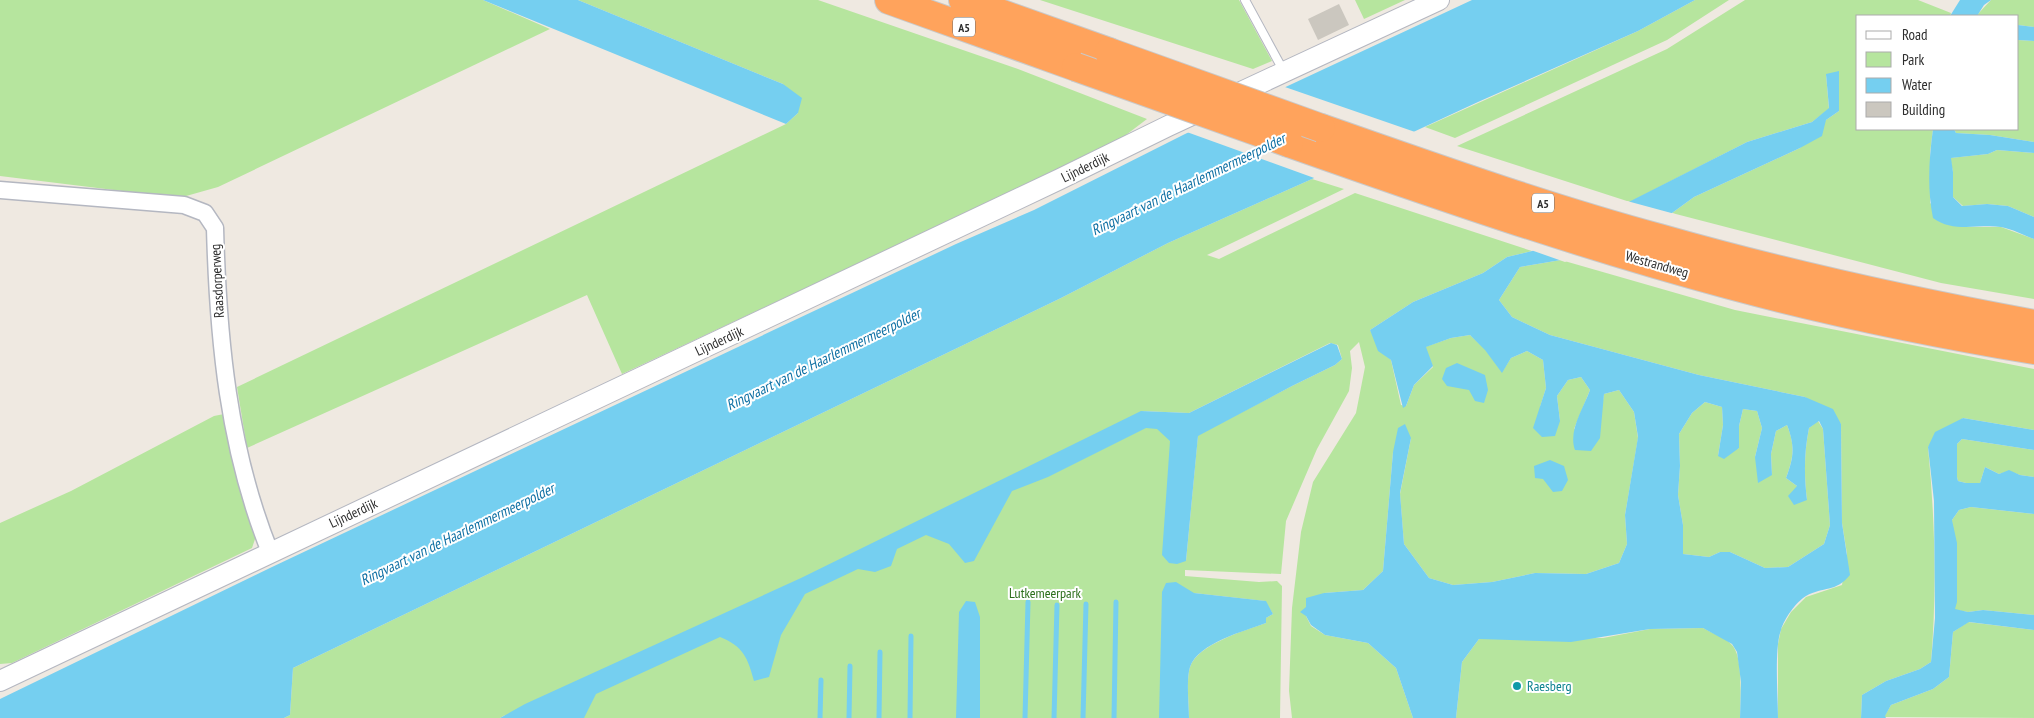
<svg xmlns="http://www.w3.org/2000/svg" width="2034" height="718" font-family="'PT Sans Narrow',sans-serif">
	<rect width="100%" height="100%" fill="#efe9e1"/>
	<path fill="#b6e59e" fill-rule="evenodd" d="M0,0h483l67,29 -332,158 -39,11 -179,-22z
		M578,0h240l200,69 129,50 -33,25 -492,230 -35,-79 -340,153 -10,-61 549,-263 12,-11 -15,-29z
		M1040,0h199l33,61 -19,8z
		M1355,0h50l-41,19z
		M1695,0h34l-62,40 -212,98 -30,-11 213,-96z
		M1745,0h173l33,13 -1,3h-92v113h75l-3,24v50l32,24h39l33,12v60l-93,-16 -269,-70 22,-16 106,-49 26,-28 13,-9 -13,-37 3,35 -17,13 -65,20 -117,60 -173,-56 210,-97z
		M1991,0h43v27l-16,-2v-9h-42z
		M2018,40l16,1v101l-44,-7 -34,-2 -2,-4h64z
		M1997,150l37,3v64l-26,-11 -21,-2 -24,2 -10,-9v-25l-3,-14 38,-4z
		M1312,179l32,10 -137,66 12,4 136,-66 177,58 -25,6 -24,16 -70,29 -43,28 13,23 8,7 10,45 5,1 8,-21 19,-18 -8,-20 26,-9 19,-3 15,14 17,23 9,-14 16,-7 16,9 3,28 -6,19 20,14 -3,-25 11,-16 13,-3 9,13 -16,39 27,-15 3,-20 15,-4 15,22 4,26 -13,77 2,29 -8,19 -33,11 -51,-1 -43,9 -39,3 -24,-7 -25,-34 -4,-50 11,-56 -18,14 -10,119 -20,19 -39,3 -18,23 5,10 14,9 43,8 28,25 17,50h-121l-3,-27 3,-83 9,-76 12,-50 43,-69 9,-46 -6,-25 -9,9 2,17 -3,23 -32,58 -31,72 -5,53 -96,-4v6l74,6 18,-1 5,5 -2,132h-91c0,-14 -3,-38 1,-51 8,-23 54,-36 76,-44v-5l7,-4 -8,-13 -71,-8 -25,125h-666l2,-3 -5,3h-216l6,-3 3,-47 768,-370 107,-55zM1330,343l8,2 4,14 -7,6 -43,21 -94,49 -12,126 -15,-136 -30,-11v-3l48,2z
		M1561,260l174,50 299,59v61l-71,-12 -35,29c7,72 9,144 3,215l-11,7 -34,12 -24,14 -1,23h-83v-74l3,-15 10,-17 15,-15 36,-12 5,-31 -5,-31 -1,-99 -36,-27 -106,-22 -149,-40 -38,-18 -13,-17 21,-33z
		M1705,402l17,5 1,18 -5,31 21,-8v-22l4,-17 14,2 5,17 -7,29 17,18 -1,-21 5,-23 11,-6c8,20 7,32 -1,53l11,8 10,14c-3,-25 -3,-47 2,-72l9,-7 5,8 7,96 -6,19 -36,23 -23,1 -35,-16h-10l-11,5 -26,-3v-29l-5,-30 2,-29 -1,-32 13,-21z
		M224,414l32,122 -4,12 -240,115 -12,1v-141l71,-32 143,-75z
		M1962,439l72,11v27l-14,-2 -11,-4 -10,3 -14,-7 -5,16h-14l-8,-2 -1,-4v-33z
		M1971,507l63,7v101l-51,-5 -15,2 -13,-2 -3,-90 7,-10z
		M1968,622l66,8v88l-150,-1 7,-12 42,-16 16,-12 4,-45z
		M1703,628c9,5 21,9 28,16 13,11 9,57 9,74h-284l6,-56 17,-23 124,-1 47,-9z"/>
	<path fill="#75cff0" fill-rule="evenodd" d="M483,0h95l205,84 19,14 -4,15 -12,11z
		M1472,0h223l-57,31 -160,71 -166,77 -144,64 -107,55 -768,370 -3,47 -6,3h-284v-19l272,-132 684,-323 78,-34 151,-76z
		M1960,0h31l-7,5 -7,11h-27z
		M2018,25l16,2v14l-16,-1z
		M1839,71v40l-13,9 -4,16 -22,12 -106,49 -22,16 -111,47 -41,7 -21,33 13,17 38,18 149,40 106,22 28,12 8,15 1,99 8,52c-15,18 -26,11 -44,21 -10,6 -22,23 -25,34 -7,18 -3,67 -3,88h-38l1,-36 -4,-30 -5,-8 -29,-16 -53,1 -79,13 -92,-3 -17,23 -6,56h-43l-17,-50 -28,-25 -43,-8 -14,-10 -5,-9 -6,-4 6,-5v-9l18,-5 39,-3 20,-19 10,-119 5,-24 7,-4 6,14 -11,55 4,51 25,34 24,7 39,-3 43,-9 51,1 33,-11 8,-19 -2,-29 13,-78 -4,-25 -15,-22 -15,4 -4,44 -9,13 -16,-1c-7,-19 8,-41 15,-60l-9,-13 -13,3 -11,16 3,25 -5,15 -13,1 -9,-9 13,-40 -3,-28 -16,-9 -16,7 -9,15 -17,-23 -15,-15 -19,3 -25,9 7,19 -19,19 -8,21 -3,2 -12,-48 -13,-9 -8,-21 43,-28 70,-29 24,-16 25,-6 215,-109 65,-20 17,-14 -3,-34zM1705,402l17,5 1,18 -5,31 6,3 15,-11v-22l4,-17 14,2 5,17 -7,29 3,26 14,-8 -1,-21 5,-23 11,-6c8,21 7,32 -1,53l11,8 -9,10 6,9 13,-5c-3,-25 -3,-47 2,-72l10,-7 4,8 7,96 -6,19 -36,23 -23,1 -35,-16h-10l-11,5 -26,-3v-29l-5,-30 2,-29 -1,-32 13,-21z
		M1933,129h21l2,4 34,2 44,7v11l-37,-3 -9,4 -37,4 2,14v25l9,9 25,-2 21,2 26,11v22c-11,-4 -22,-10 -33,-12 -23,-3 -48,6 -68,-9 -6,-29 -4,-60 0,-89z
		M1331,343l6,2 5,14 -7,6 -43,21 -94,50 -12,125 -9,3 -8,-1 -7,-8 8,-114 -13,-12 -11,-1 -98,49 -36,14 -38,70 -9,2 -16,-19 -23,-9 -29,14 -6,17 -16,6 -17,-3 -53,25 -24,41 -12,42 -15,4c-6,-23 -11,-35 -34,-44l-124,57 -12,24h-84l25,-14 276,-126 340,-167 48,2z
		M1457,363l28,12 3,15 -4,13 -9,-2 -6,-11 -22,-4 -5,-7 4,-11z
		M1963,418l71,12v20l-72,-11 -5,5v33l1,4 8,2h14l5,-16 14,7 10,-4 11,5 14,2v37l-63,-7 -12,3 -7,10 5,23v59l-2,7 13,3 15,-2 51,5v15l-65,-8 -16,10 -4,45 -16,12 -42,16 -6,11 1,2h-25l1,-23 24,-14 34,-12 11,-7 4,-44 -1,-117 -6,-54 7,-15z
		M1550,460l14,6 4,14 -6,11 -9,1 -10,-13 -8,-1 -1,-12z
		M1176,582l18,11 72,8 7,13 -7,4v5c-21,8 -68,20 -76,44 -4,13 -1,37 -1,51h-30l3,-126 4,-9z
		M966,601l9,1 5,15v101h-24l3,-106z"/>
	<path fill="#efe9e1" d="M1282,86l136,47 -101,46 -133,-48z
		M1627,201l48,13 -110,48 -37,-13z"/>
	<g fill="none" stroke-linecap="round" stroke-linejoin="round">
		<path stroke="#75cff0" stroke-width="5" d="M820,718l1,-38
			M849,718l1,-52
			M879,718l1,-66
			M910,718l1,-82
			M1025,718l3,-116
			M1054,718l3,-113
			M1083,718l3,-114
			M1114,718l2,-116"/>
	</g>
	<path fill="#cbc7bf" d="M1339,4l10,21 -31,15 -10,-21z"/>
	<g fill="none" stroke-linecap="round" stroke-linejoin="round">
		<defs>
			<path id="service" d="M1245,0l38,70"/>
			<path id="minor" d="M0,190l184,15 21,8 10,15c3,111 13,220 55,324"/>
			<path id="tertiary" d="M0,681l1060,-502 108,-53 271,-126"/>
			<path id="motorway" d="M889,0l187,67
				M963,0l146,52
				M1321,128c112,39 224,79 338,110 123,35 249,63 375,86
				M1289,143c145,51 292,102 441,142 100,27 202,48 304,65"/>
		</defs>
		<use href="#service" stroke="#b4b7c1" stroke-width="10"/>
		<use href="#minor" stroke="#b4b7c1" stroke-width="19"/>
		<use href="#tertiary" stroke="#b4b7c1" stroke-width="22"/>
		<use href="#motorway" stroke="#c9c9c9" stroke-width="30"/>
		<use href="#service" stroke="#fff" stroke-width="8"/>
		<use href="#minor" stroke="#fff" stroke-width="16"/>
		<use href="#tertiary" stroke="#fff" stroke-width="20"/>
		<use href="#motorway" stroke="#ffa35c" stroke-width="28"/>
		<defs>
			<path id="motorway-bridge" d="M1109,52l212,76
				M1076,67l213,76"/>
		</defs>
		<use href="#motorway-bridge" stroke="#c9c9c9" stroke-width="30" stroke-linecap="butt"/>
		<use href="#motorway-bridge" stroke="#ffa35c" stroke-width="28"/>
	</g>
	<circle fill="#0f9aa8" stroke="#fff" stroke-width="2" cx="1517" cy="686" r="5"/>
	<g text-anchor="middle" dominant-baseline="central" stroke-width="4" stroke-linejoin="round" paint-order="stroke">
		<g fill="#fff" stroke="#6d6d6d" stroke-width="1">
			<rect x="953" y="17.5" width="22" height="19" rx="4"/>
			<rect x="1532" y="193.5" width="22" height="19" rx="4"/>
		</g>
		<g font-size="12" font-weight="bold" fill="#2e2e2e">
			<text x="964" y="27">A5</text>
			<text x="1543" y="203">A5</text>
		</g>
		<g font-size="14" fill="#2e2e2e" stroke="#fff">
			<text transform="translate(1085 167) rotate(-26)">Lijnderdijk</text>
			<text transform="translate(1657 264) rotate(16)">Westrandweg</text>
			<text transform="translate(217 281) rotate(-93)">Raasdorperweg</text>
			<text transform="translate(719 341) rotate(-25)">Lijnderdijk</text>
			<text transform="translate(353 513) rotate(-25)">Lijnderdijk</text>
		</g>
		<g font-size="14" fill="#2c6e1b" stroke="#fff">
			<text x="1045" y="593">Lutkemeerpark</text>
		</g>
		<g font-size="14" fill="#0d838f" stroke="#fff" text-anchor="start">
			<text x="1527" y="686">Raesberg</text>
		</g>
		<g font-size="15" font-style="italic" fill="#0d6fa3" stroke="#fff">
			<text transform="translate(1188 184) rotate(-26)">Ringvaart van de Haarlemmermeerpolder</text>
			<text transform="translate(823 359) rotate(-26)">Ringvaart van de Haarlemmermeerpolder</text>
			<text transform="translate(457 534) rotate(-26)">Ringvaart van de Haarlemmermeerpolder</text>
		</g>
	</g>
	<rect x="1856" y="15" width="162" height="115" fill="#ffffff" stroke="#ababab"/>
	<rect x="1866" y="31" width="25" height="8" fill="#ffffff" stroke="#ababab"/>
	<text x="1902" y="40" font-size="15" fill="#2e2e2e">Road</text>
	<rect x="1866" y="52" width="25" height="15" fill="#b6e59e" stroke="#ababab"/>
	<text x="1902" y="65" font-size="15" fill="#2e2e2e">Park</text>
	<rect x="1866" y="78" width="25" height="15" fill="#75cff0" stroke="#ababab"/>
	<text x="1902" y="90" font-size="15" fill="#2e2e2e">Water</text>
	<rect x="1866" y="102" width="25" height="15" fill="#cbc7bf" stroke="#ababab"/>
	<text x="1902" y="115" font-size="15" fill="#2e2e2e">Building</text>
</svg>
